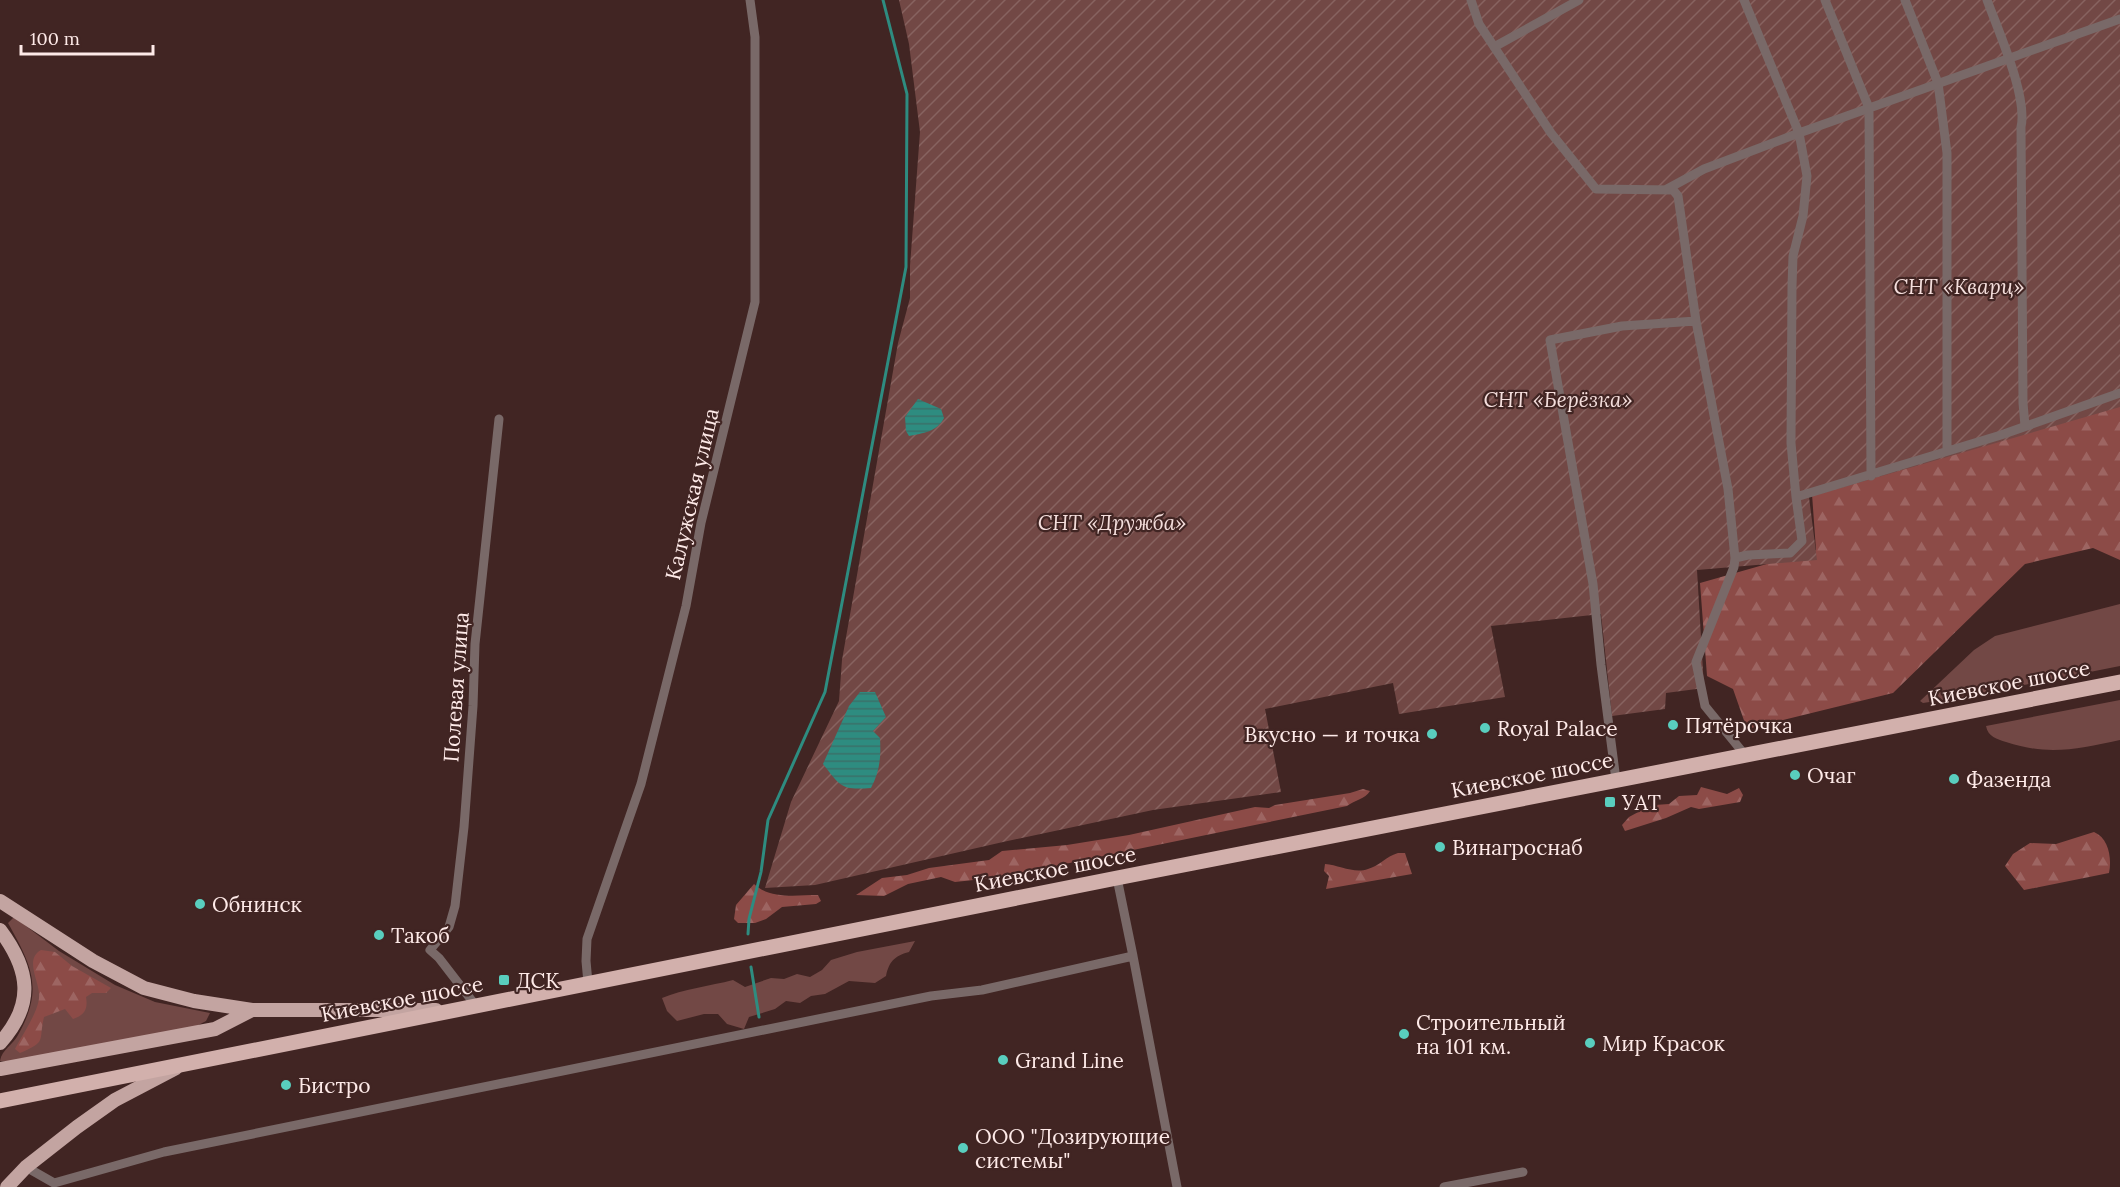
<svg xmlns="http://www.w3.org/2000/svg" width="2120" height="1187" font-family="Lora,serif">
	<defs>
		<pattern id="forest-firs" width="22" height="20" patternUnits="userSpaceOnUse" patternTransform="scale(1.5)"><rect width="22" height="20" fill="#8c4b47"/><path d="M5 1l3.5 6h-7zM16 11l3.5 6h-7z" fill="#9d6562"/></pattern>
		<pattern id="garden-furrows" width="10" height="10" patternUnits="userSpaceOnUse" patternTransform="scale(1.5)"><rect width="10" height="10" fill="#724845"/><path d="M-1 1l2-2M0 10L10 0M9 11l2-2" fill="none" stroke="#876360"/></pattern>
		<pattern id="water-rules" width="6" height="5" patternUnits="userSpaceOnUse" patternTransform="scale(1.5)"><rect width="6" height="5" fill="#2e8c80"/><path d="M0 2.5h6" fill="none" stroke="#3a7069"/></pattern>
	</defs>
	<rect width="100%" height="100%" fill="#412523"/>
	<path fill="#724845" d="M2120,604v62l-151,30 -46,7 -3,-2 54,-51 21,-14z
		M2120,700v40c-42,9 -72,16 -114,2 -9,-3 -18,-5 -20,-16z
		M14,917l45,34 56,34 40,17 55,11 -4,8 -17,9 -173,32 -16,-1c2,-12 13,-16 18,-26 26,-46 14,-69 -10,-112z
		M915,941l-6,11c-15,4 -20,10 -23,24l-11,7 -26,-2 -24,13 -14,2 -11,7 -14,-2 -11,8 -26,8 -5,12 -17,-5 -9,-10h-14l-27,7 -10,-10 -5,-13c21,-9 48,-12 71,-18l12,7 26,-9 13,1 13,-5 13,3 12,-7 9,-10 26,-8z"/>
	<path fill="url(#forest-firs)" d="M2120,404v156l-27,-12 -68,16 -132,129 -146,36 -14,-40 -26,-13 -7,-93 116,-33 -4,-56z
		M1701,787l26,7 12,-6 4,7 -3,7 -41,7 -8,-2 -25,11 -41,13 -3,-6 7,-8 13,-7 13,-5 14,-1 10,-8 18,-1z
		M1363,789l7,2c-5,8 -15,9 -23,15l-345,71 -47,5 -14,-5 -33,7 -24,12 -28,-1 26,-17 25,-3 22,-7 60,-8 13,-9 65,-6 62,-10 126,-28 14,1 6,-3 75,-12z
		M2094,832c15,6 18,27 15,41l-85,17 -19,-24 8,-12 17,-11 26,1z
		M1398,853h7l7,21 -86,15 3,-13 -5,-5 1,-7c14,1 29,10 43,5 11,-3 19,-13 30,-16z
		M754,884c17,16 43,11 64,11l3,6 -5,3 -34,3 -16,12 -11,4h-17l-4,-4 2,-14z
		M41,950l14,2 17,14 39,22 -5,5h-14l-6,4c2,12 -1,18 -13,22l-8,-10 -21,8c-6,24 4,24 -24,36l-5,-4c7,-14 26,-40 24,-56 -1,-14 -14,-34 2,-43z"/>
	<path fill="url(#garden-furrows)" d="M899,0h1221v407l-311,90 8,63 -120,10 7,118 -38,5 -1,16 -53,7 -11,-102 -110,12 14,71 -106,17 -6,-31 -128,26 16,83 -128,18 -150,32 -188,43 -50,3 26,-86 48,-101 3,-41 56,-317 12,-45v-32l10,-134 -11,-88z"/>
	<path fill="url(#water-rules)" d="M918,399l23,10 3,9c-7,14 -21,15 -35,18l-3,-5 -1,-14z
		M860,692h15l11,25 -13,14 7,7c1,19 0,33 -9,50 -30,2 -30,-1 -48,-24l26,-58z"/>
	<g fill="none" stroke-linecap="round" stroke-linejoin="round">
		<path stroke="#2e8c80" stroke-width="3" d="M748,934l1,-15 12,-47 7,-52 57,-128 81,-425 1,-173 -24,-94
			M751,967l8,50"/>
		<path stroke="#796968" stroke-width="9" d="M1471,0l8,24 72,109 45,56 77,1 5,6 18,125 -74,5 -72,14 43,244 8,81 15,115
			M1744,0l55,133 321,-114
			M1825,0l44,108 2,368
			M1905,0l33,83 9,70v298
			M1987,0c11,30 41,97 34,127l2,276 2,23
			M1494,47l85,-47
			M1667,189l37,-20 95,-36 8,43 -4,40 -10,40 -1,30 -1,157 5,54
			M1696,321l32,168 7,69 -1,9 -38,95 9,44 40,49
			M1735,558l13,-3 42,-2 12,-12 -6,-44 205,-62 119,-42
			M1133,956l44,231
			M588,983l-2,-22 1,-22 54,-155 45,-178 15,-83 54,-221v-265l-5,-37
			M476,1006l-37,-48 -9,-8 19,-23 6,-21 9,-79 9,-121 2,-62 24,-225
			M26,1167l28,16 110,-31 767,-156 51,-6 151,-34 -16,-78
			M1444,1187l79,-15"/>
		<path stroke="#c3a4a1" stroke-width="14" d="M0,901l93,60 51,27 50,13 58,9h184
			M0,930c30,40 35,74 0,113
			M0,1069l215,-40 37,-19
			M7,1187l19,-20 51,-40 38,-27 61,-32"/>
		<path stroke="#d2b0ac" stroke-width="15" d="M0,1101l1117,-223 1003,-196"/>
	</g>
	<g fill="#59cebe" stroke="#412523" stroke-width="2">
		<circle cx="1673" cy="725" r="6"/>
		<circle cx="1485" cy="728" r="6"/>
		<circle cx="1432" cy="734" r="6"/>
		<circle cx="1795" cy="775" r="6"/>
		<circle cx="1954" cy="779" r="6"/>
		<rect x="1604" y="796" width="12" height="12" rx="3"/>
		<circle cx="1440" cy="847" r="6"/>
		<circle cx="200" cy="904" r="6"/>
		<circle cx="379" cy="935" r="6"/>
		<rect x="498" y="974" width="12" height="12" rx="3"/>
		<circle cx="1404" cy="1034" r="6"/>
		<circle cx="1590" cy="1043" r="6"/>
		<circle cx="1003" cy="1060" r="6"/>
		<circle cx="286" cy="1085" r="6"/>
		<circle cx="963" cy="1148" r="6"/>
	</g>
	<g text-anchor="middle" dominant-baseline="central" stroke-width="4.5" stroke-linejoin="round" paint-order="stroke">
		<g font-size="21" font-style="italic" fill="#f4dedc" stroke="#412523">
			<text x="1959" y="286">СНТ «Кварц»</text>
			<text x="1558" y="399">СНТ «Берёзка»</text>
			<text x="1112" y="522">СНТ «Дружба»</text>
		</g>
		<g font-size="21" fill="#feeae8" stroke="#412523">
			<text transform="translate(692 494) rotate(-77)">Калужская улица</text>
			<text transform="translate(2009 683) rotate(-11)">Киевское шоссе</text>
			<text transform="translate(456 687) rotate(-86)">Полевая улица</text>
			<text transform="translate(1532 775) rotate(-11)">Киевское шоссе</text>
			<text transform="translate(1055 869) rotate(-11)">Киевское шоссе</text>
			<text transform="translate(402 999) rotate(-11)">Киевское шоссе</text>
		</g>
		<g font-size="21" fill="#feeae8" stroke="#412523" text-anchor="start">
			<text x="1685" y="725">Пятёрочка</text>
			<text x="1497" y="728">Royal Palace</text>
			<text x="1420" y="734" text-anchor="end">Вкусно — и точка</text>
			<text x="1807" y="775">Очаг</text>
			<text x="1966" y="779">Фазенда</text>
			<text x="1622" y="802">УАТ</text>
			<text x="1452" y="847">Винагроснаб</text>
			<text x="212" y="904">Обнинск</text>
			<text x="391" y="935">Такоб</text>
			<text x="516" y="980">ДСК</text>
			<text x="1416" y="1022">Строительный<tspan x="1416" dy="24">на 101 км.</tspan></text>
			<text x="1602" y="1043">Мир Красок</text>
			<text x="1015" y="1060">Grand Line</text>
			<text x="298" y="1085">Бистро</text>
			<text x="975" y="1136">ООО "Дозирующие<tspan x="975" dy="24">системы"</tspan></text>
		</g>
	</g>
	<path d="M21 45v9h132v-9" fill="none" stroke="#feeae8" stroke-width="3"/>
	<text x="30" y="45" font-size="18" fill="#feeae8" stroke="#412523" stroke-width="4.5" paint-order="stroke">100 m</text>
</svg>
